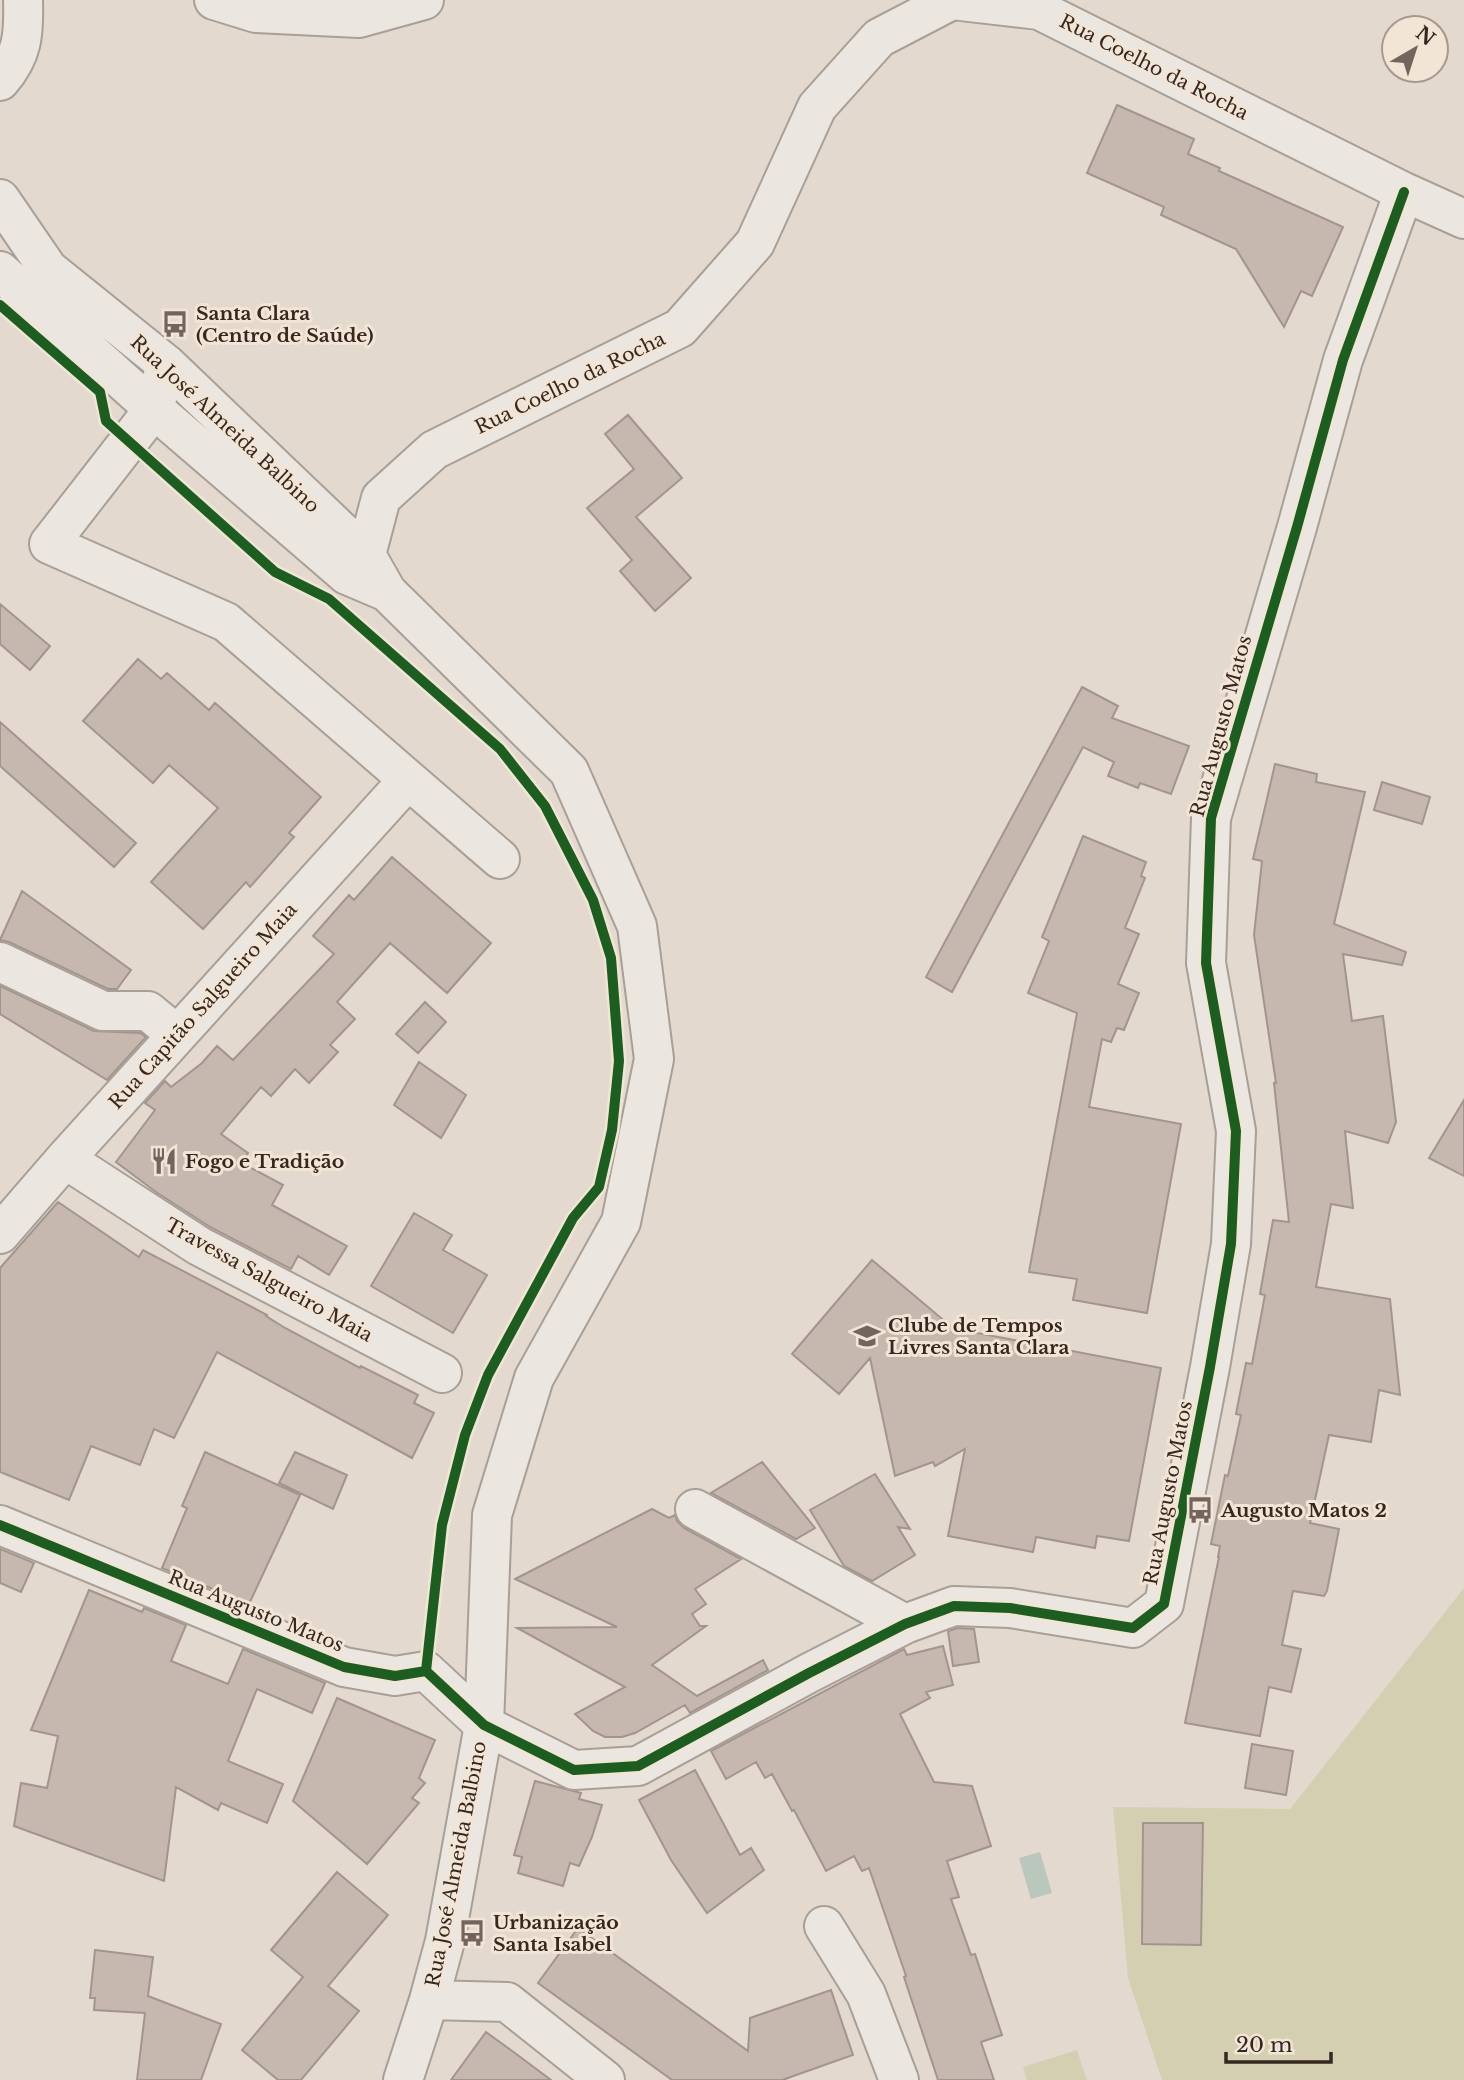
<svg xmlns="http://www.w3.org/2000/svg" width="1464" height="2080" font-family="'Libre Baskerville',serif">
	<rect width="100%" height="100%" fill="#e3d9ce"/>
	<path fill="#d4cfb1" d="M1464,1588v492h-302l-34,-102 -15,-171 177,2z
		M1077,2050l10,30h-60l-4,-13z"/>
	<path fill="#b9c7bc" d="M1040,1852l12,41 -21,6 -12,-41z"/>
	<path fill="#c6b7af" stroke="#a3958e" stroke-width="2" d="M1117,105l77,34 -6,15 32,14 -1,3 124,56 -31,69 -11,-5 -17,36 -48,-78 -75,-34 3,-8 -77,-34z
		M628,415l54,63 -46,39 55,61 -36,33 -35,-40 12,-11 -45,-52 47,-39 -29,-35z
		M0,604l50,42 -20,24 -30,-26z
		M138,659l23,20 6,-6 42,37 6,-7 106,94 -32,36 5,4 -44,50 -4,-5 -43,47 -52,-47 67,-74 -49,-43 -16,18 -70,-62z
		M1082,687l36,19 -6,12 77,28 -18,48 -31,-11 -2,5 -30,-12 6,-14 -31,-15 -131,245 -26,-15z
		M0,722l136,121 -22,24 -114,-101z
		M1275,764l42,10 -1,8 49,10 -31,132 72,28 -4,13 -59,-11 9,67 31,-5 13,106 -8,21 -43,-12 8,77 -22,-4 -15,83 74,12 10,96 -21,-5 -8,52 -42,-7 -19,88 29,6 -12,62 -3,5 -31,-5 -11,54 19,4 -10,43 -22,-5 -9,49 -75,-13 34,-166h-1l2,-11 -9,-2 14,-69 3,1 13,-61 -5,-1 10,-51 6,1 13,-69 -5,-1 13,-74 16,2 -15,-139h2l-22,-148 8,-74 -9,-2z
		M1382,782l48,15 -8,27 -48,-14z
		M1083,836l63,26 -5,14 4,2 -20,50 14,6 -21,50 21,9 -15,37 -7,-2 -6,14 -9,-3 -13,68 92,17 -34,189 -74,-13 4,-21 -48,-7 48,-259 -49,-20 21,-52 -7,-4z
		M392,857l99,86 -44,50 -57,-50 -53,59 18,17 -25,26 8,7 -29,31 -14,-14 -24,27 -10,-9 -40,47 27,19 -6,10 41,22 -11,20 75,41 -18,29 -31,-19 -7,13 -81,-42 -54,-35 -40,-30 39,-52 -10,-7 20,-22 6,6 31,-24 15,-17 16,14 101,-106 -21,-18 36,-41 5,5z
		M22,891l109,79 -14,19h-9l-99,-47 -9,-2z
		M0,986l94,45 46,2 6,4 -39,43 -107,-66z
		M425,1002l21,20 -28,31 -22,-19z
		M419,1062l47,33 -25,43 -47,-33z
		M1464,1100v76l-35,-18z
		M58,1202l81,55 4,-7 124,65 -1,1 19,12 75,40 1,-2 57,29 -4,8 20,10 -22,45 -195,-106 -43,86 -20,-9 -14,36 -49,-19 -22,54 -69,-28v-204z
		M414,1213l38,22 -9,15 44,25 -34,58 -82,-47z
		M872,1260l88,74 2,-4 199,38 -32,173 -32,-5 -2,12 -59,-11 -3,15 -85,-16 17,-87 -30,17 -2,-4 -38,14 -25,-118 -31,36 -47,-40z
		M205,1452l95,43 -51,109 -87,-36 25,-60 -5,-2z
		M295,1452l52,23 -14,34 -54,-26z
		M762,1462l53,66 -19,11 -85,-46z
		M875,1474l35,55 -12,-2 17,28 -43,26 -28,-15 -34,-56z
		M652,1509l17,9 6,-3 2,6 7,7 57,31 -46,30 11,15 -14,10 8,12h6l-54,39 45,31 66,-36 5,10 -78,43 -5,-8 -50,28 -13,4h-17l-12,-6 -18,-17 50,-27 -108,-59 100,-1 -102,-48z
		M0,1549l34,14 -13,29 -21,-9z
		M89,1590l53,22 2,-4 42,17 -15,36 57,23 15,-35 82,34 -13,30 -55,-24 -29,72 55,23 -16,39 -46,-20 -3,7 -42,-23 -12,94 -150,-55 7,-43 26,5 11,-52 -27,-6z
		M958,1628l16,1 5,33 -26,4 -5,-35z
		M943,1646l10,39 -27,7 4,6 -30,16 34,68 38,4 19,60 -44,15 12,36 -8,2 20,56 4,-1 27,81 -21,7 13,38h-56l-34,-103 2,-1 -37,-108 -7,3 -8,-15 -28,15 -32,-61 -2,1 -20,-37 -7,4 -9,-16 -30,17 -15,-28 193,-102 3,6z
		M337,1698l98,42 -16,38 6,5 -13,15 7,5 -52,61 -74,-63z
		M1252,1744l41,7 -7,44 -41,-7z
		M695,1770l45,85 11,-7 13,22 -57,43 -36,-53 -32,-60z
		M535,1781l46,12 -2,6 23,6 -10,32 -13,29 -9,-3 -7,23 -45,-13 4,-16 -8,-2z
		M1143,1823h60l-2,122 -59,-1z
		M337,1872l51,43 -60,71 31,25 -58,69h-23l-36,-30 61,-73 -32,-27z
		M578,1928l170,123 2,-33 81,-28 22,65 -68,24 2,1h-115l-134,-97z
		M95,1950l58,7 -5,39 73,28 -20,56h-64l8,-67 -51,-3 1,-12h-5z
		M486,2032l33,24 32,24h-100z"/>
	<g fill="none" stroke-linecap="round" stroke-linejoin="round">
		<defs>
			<path id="minor" d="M214,0l42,13 103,5 65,-18
				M0,81c23,-26 24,-47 23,-81
				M0,199l48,70 118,95 200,191 21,37 182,179 68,155 17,133 -33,163 -87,156 -42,137 -8,210 -39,216 -16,59 -26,80
				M0,271l154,138 193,166 40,17
				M166,364l-12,45 -105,135 177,78 274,237
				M366,555l15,-57 53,-48 246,-122 75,-85 62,-136 62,-69 73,-38 87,10 365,182 60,27
				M0,962l103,49h45l29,24
				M65,1159l134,87 243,127
				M0,1234l65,-75 343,-379
				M695,1509l210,115
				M0,1525l344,142 51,9 31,-5 58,54 90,45 64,-4 171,-93 96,-49 49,-18 56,2 123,20 31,-24 46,-237 21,-123 5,-113 -30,-168 5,-145 86,-291 46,-167 61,-168
				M824,1926l42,68 33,86
				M429,2000l78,2 98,78"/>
		</defs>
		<use href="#minor" stroke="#a89f97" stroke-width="42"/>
		<use href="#minor" stroke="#ebe6df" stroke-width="38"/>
		<defs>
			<path id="cycleway" d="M0,305l100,87 6,29 169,151 54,27 171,150 45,57 48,94 18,58 8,103 -7,69 -13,57 -26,31 -85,157 -23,60 -23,90 -16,146
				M0,1525l344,142 51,9 31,-5 58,54 90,45 64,-4 171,-93 96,-49 49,-18 56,2 123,20 31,-24 46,-237 21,-123 5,-113 -30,-168 5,-145 86,-291 46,-167 61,-168"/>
		</defs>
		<use href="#cycleway" stroke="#f3e5d5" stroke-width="15"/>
		<use href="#cycleway" stroke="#1b5e20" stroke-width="10"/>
	</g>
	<defs>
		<symbol id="bus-bare" viewBox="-9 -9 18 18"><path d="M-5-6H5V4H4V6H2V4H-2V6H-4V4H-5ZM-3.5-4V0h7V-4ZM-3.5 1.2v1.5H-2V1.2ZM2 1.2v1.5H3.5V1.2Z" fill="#73655d" stroke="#f3e5d5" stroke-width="2.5" paint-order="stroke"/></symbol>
		<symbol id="restaurant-bare" viewBox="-9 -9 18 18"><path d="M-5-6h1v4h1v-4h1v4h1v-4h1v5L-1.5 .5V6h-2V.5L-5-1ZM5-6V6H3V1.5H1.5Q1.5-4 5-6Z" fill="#73655d" stroke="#f3e5d5" stroke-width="2.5" paint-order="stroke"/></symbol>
		<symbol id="school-bare" viewBox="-9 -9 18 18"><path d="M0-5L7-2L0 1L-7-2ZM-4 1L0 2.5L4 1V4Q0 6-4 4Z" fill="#73655d" stroke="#f3e5d5" stroke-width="2.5" paint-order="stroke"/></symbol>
	</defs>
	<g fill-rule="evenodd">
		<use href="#bus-bare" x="156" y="305" width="38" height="38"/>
		<use href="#restaurant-bare" x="145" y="1142" width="38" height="38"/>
		<use href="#school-bare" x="848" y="1317" width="38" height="38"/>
		<use href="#bus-bare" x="1181" y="1491" width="38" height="38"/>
		<use href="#bus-bare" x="453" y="1914" width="38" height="38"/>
	</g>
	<g text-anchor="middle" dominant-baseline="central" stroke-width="6" stroke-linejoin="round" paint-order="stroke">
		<g font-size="19" fill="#362720" stroke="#f3e5d5">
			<text transform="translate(1154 67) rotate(27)">Rua Coelho da Rocha</text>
			<text transform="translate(570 383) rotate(-26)">Rua Coelho da Rocha</text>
			<text transform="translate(225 424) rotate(43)">Rua José Almeida Balbino</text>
			<text transform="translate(1221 726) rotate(-75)">Rua Augusto Matos</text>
			<text transform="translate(203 1006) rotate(-48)">Rua Capitão Salgueiro Maia</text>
			<text transform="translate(269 1280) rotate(29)">Travessa Salgueiro Maia</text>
			<text transform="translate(1168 1493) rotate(-79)">Rua Augusto Matos</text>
			<text transform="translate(256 1611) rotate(22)">Rua Augusto Matos</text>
			<text transform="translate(456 1864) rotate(-79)">Rua José Almeida Balbino</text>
		</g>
		<g font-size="19" font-weight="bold" fill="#362720" stroke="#f3e5d5" text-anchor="start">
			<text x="196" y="313">Santa Clara<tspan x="196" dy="22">(Centro de Saúde)</tspan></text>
			<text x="185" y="1161">Fogo e Tradição</text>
			<text x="888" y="1325">Clube de Tempos<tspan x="888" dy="22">Livres Santa Clara</tspan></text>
			<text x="1221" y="1510">Augusto Matos 2</text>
			<text x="493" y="1922">Urbanização<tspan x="493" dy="22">Santa Isabel</tspan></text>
		</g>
	</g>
	<g transform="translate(1415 49) rotate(39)"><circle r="33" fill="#f3e5d5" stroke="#a7998d" stroke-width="2"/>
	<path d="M0-5L12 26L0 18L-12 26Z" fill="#73655d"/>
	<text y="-10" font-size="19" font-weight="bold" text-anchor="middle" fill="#362720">N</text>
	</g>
	<path d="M1226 2052v10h105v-10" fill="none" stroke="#362720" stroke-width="3.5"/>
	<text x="1236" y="2052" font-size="21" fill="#362720" stroke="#f3e5d5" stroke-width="5" paint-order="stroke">20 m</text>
</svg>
